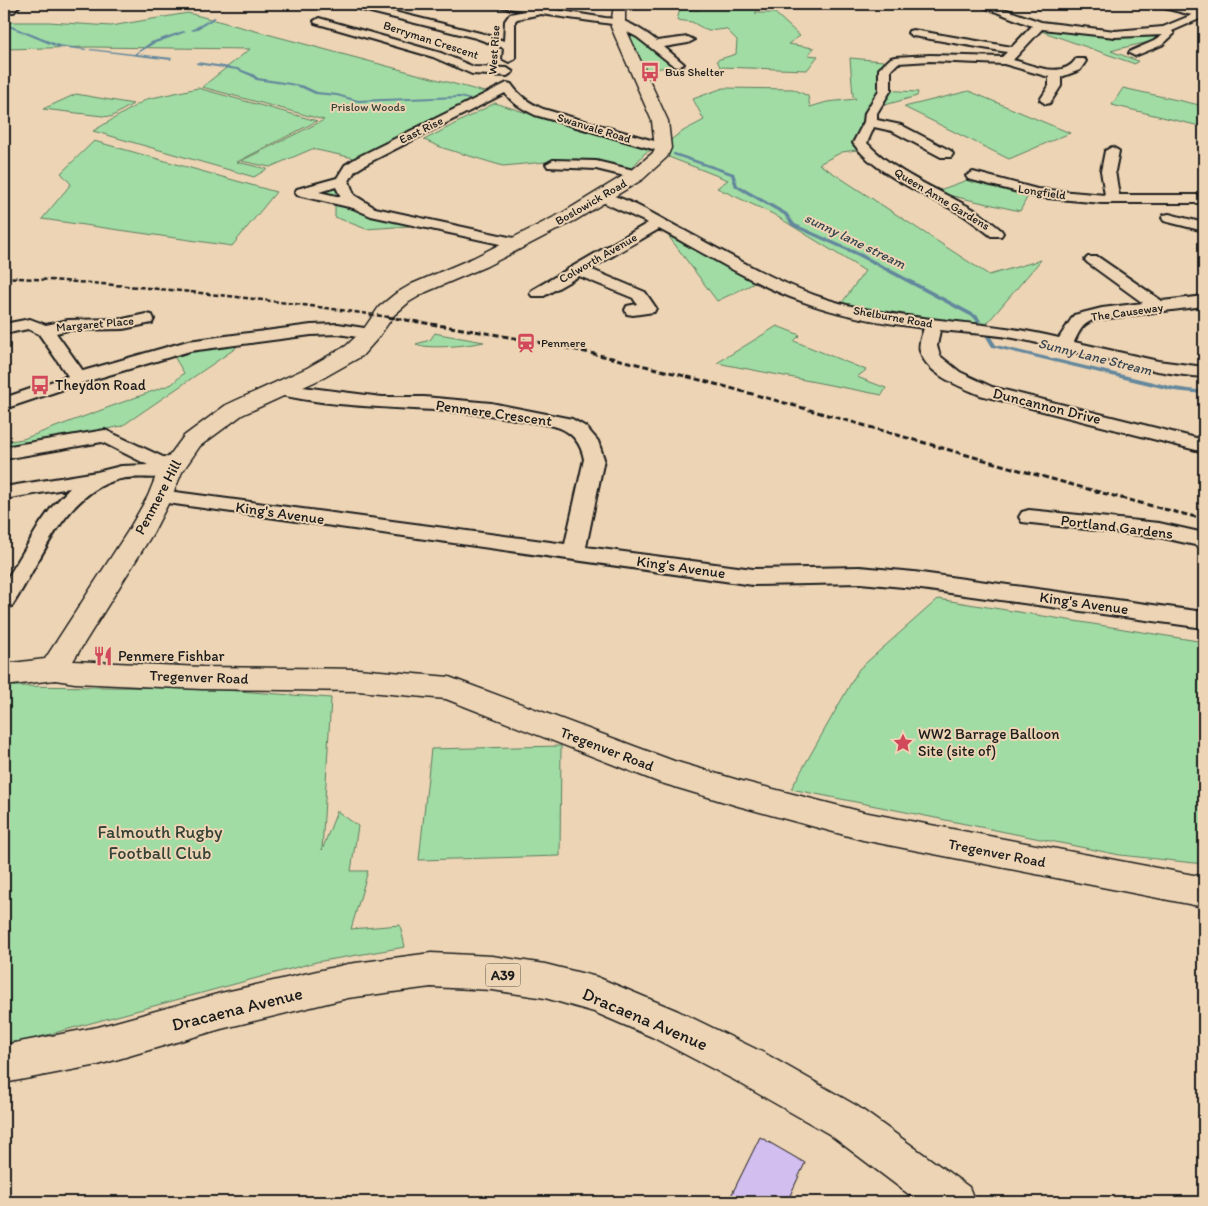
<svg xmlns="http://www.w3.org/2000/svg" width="1208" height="1206" font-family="Itim,sans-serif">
	<rect width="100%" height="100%" fill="#ecd4b4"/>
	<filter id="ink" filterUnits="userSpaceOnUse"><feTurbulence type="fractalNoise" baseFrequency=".02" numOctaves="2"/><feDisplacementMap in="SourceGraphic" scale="10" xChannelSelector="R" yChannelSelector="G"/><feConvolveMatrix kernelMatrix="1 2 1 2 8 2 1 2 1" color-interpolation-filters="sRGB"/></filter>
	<g filter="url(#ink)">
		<path fill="#a0dca3" stroke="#5e7c60" d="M701,4h61l2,2 -9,7h20l25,23 -12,8 26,4 -6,7 10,1 -11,14 -87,-3 -3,-7 19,-6 1,-14 -11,-11 -18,2 -16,-9 -15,-2 3,-11 19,1z
			M188,13l304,81 -129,66 -51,-11 -42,18 -29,-6 83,-41 -122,-33 48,-38 -160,-2 -86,2v-27h45l62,4z
			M620,25l28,18 26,23 -32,5z
			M1042,27l54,8 64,-3 6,4c-18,8 -36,9 -55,15l27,10 -3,3 -97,-34z
			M850,58l33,3 -1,29 36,2 -1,4 -50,14 -14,34 4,6 -15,2 -23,12 170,111 52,-15 -58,68 -145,-20 27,-37 -92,-57 -56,-26 11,-8 -67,-26c7,-18 27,-25 43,-34l-11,-21 30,-11 70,1 15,7 2,11 17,-5 29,-3 -3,-3z
			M198,88l119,33 -80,41 30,7 -13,8 -161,-46 54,-32z
			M1123,88l81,18v21l-92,-22z
			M969,91l101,42 -61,26 -105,-52z
			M76,94l57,10 -22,13 -68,-8z
			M495,103l90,28 73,16 -13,6 -15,17 -53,-11 -74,7 -60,-18 -19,-8z
			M94,141l182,51 -44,54 -190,-27 29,-35 -10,-11z
			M973,178l56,16 -9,17 -86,-19z
			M337,184l4,16 8,7 60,19 -43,3 -31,-12v-18l-28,-7z
			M664,230l95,51 -42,20z
			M777,326l23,9 -6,6 72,29 -9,7 29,11 -4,7 -165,-32z
			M435,333l4,1 45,8c-13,3 -56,8 -68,2l14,-4z
			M236,342v6l-114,78 -118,24v-8l19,-3 149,-55 12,-11 -12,-20z
			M938,599l266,43v222l-84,-9 -329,-66 68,-120z
			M11,686l187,2 133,10 -9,152 15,-39 21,15 -7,45h17l-17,58 49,-4 5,22 -89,15 -295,80h-17v-355z
			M561,746l-1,110 -141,4 12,-111z"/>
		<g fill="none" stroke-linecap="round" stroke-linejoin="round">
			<path fill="#63879d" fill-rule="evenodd" d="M214,17l2,1 -22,13 -3,-1z
				M4,23l55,22 28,4 -2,1 -28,-3 -53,-22z
				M183,31l3,1 -33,12 -16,10 35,4 -1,2 -82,-10 2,-1 43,5 17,-12z
				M197,62l40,6 16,6 5,4 32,5 14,3 13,6 20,2 21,6 102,-4 14,4 -2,1 -12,-3 -102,4 -21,-6 -22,-2 -13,-6 -12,-3 -34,-5 -5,-4 -14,-6 -41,-6z
				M673,153h2l59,20 4,12 49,28 8,11 67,30 116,62 3,5 -2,1h-2l-3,-4 -116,-62 -66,-30 -8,-11 -49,-28 -4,-12 -58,-20z
				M985,334h4l7,11 178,42 30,4v3l-30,-3 -182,-44 -7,-12z"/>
		</g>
		<path fill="#d2beef" stroke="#1c1c1c" d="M760,1137l45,26 -18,39h-59z"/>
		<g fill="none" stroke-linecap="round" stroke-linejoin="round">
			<defs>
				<path id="minor" d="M10,4h11l-7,8h-8l-1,-2z
					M345,4h17l122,30 20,7 1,-20 5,-7 15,-3 -28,-5 -1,-2h23l86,14c20,0 36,11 52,23l31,-4 6,3 -6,3 -24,4 20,17 -6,3 -4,-1 -37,-29 -25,-13 -71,-10 -24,5 -2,2v38l-6,3 -6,-3 1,-11 -28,-10 -130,-32z
					M976,4h14l51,18 74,9 48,-4 29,-12 -36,-9 -1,-2h17l32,6v7l-32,14 2,3 -12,11 -27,11 -6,-3 2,-2 23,-10 9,-6 -48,2 -73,-8 -29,31c20,5 49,20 63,-1h8l2,2 -6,9 -19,7v9l-11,17 -4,1 -6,-4 9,-14v-9l-45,-13 -74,-3 -32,2 -7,7v20l-14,23v7l24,5 50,26 2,3 -2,3h-10l-49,-26 -18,-4 -7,16c28,30 70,46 106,66 10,6 19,14 28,21l2,3 -2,3h-10c-9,-7 -19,-15 -28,-21 -34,-19 -87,-40 -110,-72l11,-21 1,-9 14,-23v-21l12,-11 4,-1 35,-2 72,2 5,-5 -94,-16 -5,-3 1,-2 4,-1 99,17 20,-21z
					M319,18l122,35 33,14 33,1 6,4 -6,4 -35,-2 -39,-17 -118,-34 -1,-2z
					M507,83l4,1c9,13 19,19 32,25l125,36 2,3 -7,4 -128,-37c-12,-6 -22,-11 -30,-22l-137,70 -13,8 -6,10 5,14 21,13 148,32 3,3 -3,3 -5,2 -147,-32 -18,-8 -56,-13 -2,-3 2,-3 40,-11 8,-13 13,-8zM336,187l5,10 -22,-5z
					M1112,147l7,4 -4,20 4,24h85v8h-102l-65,-6 -69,-18 -2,-3 7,-4 64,17 68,6 -4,-24 4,-20z
					M553,160l43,1 46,11 2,3 -7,4 -41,-10 -48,-2 -2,-3z
					M603,193c23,5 45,18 65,29 48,25 95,54 146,73 78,28 164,23 245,43l15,-23 28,-7 41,-5 -55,-40 -3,-3 3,-3h10l64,44 42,-5v10l-111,14c-11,4 -14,12 -19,22l84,19 46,6v10c-64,-5 -119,-24 -180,-37 -28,-6 -56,-7 -84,-10l-3,16 3,10 20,16 32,15 212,53v12l-224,-57c-20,-9 -53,-20 -60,-44 -2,-7 2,-16 4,-23 -42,-5 -84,-12 -123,-27 -50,-18 -95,-47 -142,-72l-69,40 55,23 11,16 -2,4 -21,3 -6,-1 -2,-4 2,-4 10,-2 -4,-6 -54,-22 -35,20h-12l-2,-3 2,-3 116,-67 -50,-23 -2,-3 2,-3z
					M1169,214l35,9v8l-40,-10 -2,-3 2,-3z
					M146,314l6,1 2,4 -2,4 -29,6 -55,1 -12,3 27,38 105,-30 123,-16 27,-1 39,6 3,4 -3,4 -6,1 -33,-5 -27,1 -121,16 -105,31 -81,27v-11l64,-22 -29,-42 -11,-5 -24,5v-10l26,-5 16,6 22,-5 55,-1z
					M279,384l103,13h42l67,6 81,16 14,8 12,14 6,18 -18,88 167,22 107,-2 54,5 290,40v16l-290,-40 -54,-5 -107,2 -600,-84 -3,-5 3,-5 7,-1 405,54 19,-85c-3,-15 -10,-25 -24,-31 -14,-5 -31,-6 -45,-9 -80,-15 -163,-6 -242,-26l-3,-4 3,-4z
					M105,430l58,27 16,1 3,4 -5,5 3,4 -3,4c-21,6 -44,-1 -64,6 -50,16 -74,84 -101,125l-8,2v-24l36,-60 12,-17 18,-19 -66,11v-12l93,-15 24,-6 27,-1 -46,-23 -98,17v-12z
					M1029,510l130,13 45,10v14l-45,-10 -137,-15 -3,-5 3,-5z"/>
				<path id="tertiary" d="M617,4h12l-4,7v16l43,94 3,27 -4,9 -24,22 -67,41 -89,46 -61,26 -17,10 -15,13 -16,23 -16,18 -39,22 -81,37 -42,31 -18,26 -10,24 -19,37 -80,128 129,6 156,2 91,8 225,84 64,19 125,32 341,65v30l-341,-67 -125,-34 -80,-24 -212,-83 -88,-8 -156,-2 -127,-6 -20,-3 -51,6v-22l41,-5 83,-128 20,-35 10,-25 26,-35 42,-31 81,-37 39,-22 17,-16 16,-23 16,-13 17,-10 61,-26 91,-46 67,-41 23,-19 1,-4 -3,-27 -41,-94 2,-16z"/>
				<path id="primary" d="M431,953l61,3 53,8 52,13 81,34 86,42 93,53 112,81 6,15h-56l-90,-68 -93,-53 -84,-44 -58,-25 -49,-14 -53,-8 -61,-3 -83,11 -127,31 -123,36 -94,18v-38l94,-18 123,-34 127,-29z"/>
			</defs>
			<use href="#minor" stroke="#1c1c1c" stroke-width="4"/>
			<use href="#tertiary" stroke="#1c1c1c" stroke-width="3"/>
			<use href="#primary" stroke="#1c1c1c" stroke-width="3"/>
			<use href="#minor" fill="#ecd4b4" fill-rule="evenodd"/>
			<use href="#tertiary" fill="#ecd4b4" fill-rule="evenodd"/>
			<use href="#primary" fill="#ecd4b4" fill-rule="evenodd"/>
			<path stroke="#1c1c1c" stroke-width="2.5" stroke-dasharray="5 2.5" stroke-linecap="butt" d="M4,277c131,8 261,21 391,41"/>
			<path stroke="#1c1c1c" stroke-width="3" stroke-dasharray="6 3" stroke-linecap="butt" d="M387,317c76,12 154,24 229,42 198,47 390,112 588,160"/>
		</g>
	</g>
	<defs>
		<symbol id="bus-bare" viewBox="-9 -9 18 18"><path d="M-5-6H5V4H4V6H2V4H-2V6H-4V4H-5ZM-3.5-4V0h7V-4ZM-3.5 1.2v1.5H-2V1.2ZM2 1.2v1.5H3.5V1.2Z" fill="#d1495b" stroke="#ecd4b4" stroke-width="2.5" paint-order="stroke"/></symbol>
		<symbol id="station-bare" viewBox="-9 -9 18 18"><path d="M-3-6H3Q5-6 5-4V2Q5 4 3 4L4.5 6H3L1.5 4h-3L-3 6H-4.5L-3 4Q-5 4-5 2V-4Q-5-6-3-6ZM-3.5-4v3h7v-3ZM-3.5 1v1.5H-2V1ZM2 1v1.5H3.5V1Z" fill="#d1495b" stroke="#ecd4b4" stroke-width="2.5" paint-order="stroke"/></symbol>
		<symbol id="restaurant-bare" viewBox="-9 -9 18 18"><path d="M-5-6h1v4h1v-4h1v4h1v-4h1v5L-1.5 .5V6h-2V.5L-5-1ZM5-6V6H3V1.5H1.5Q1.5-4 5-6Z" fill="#d1495b" stroke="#ecd4b4" stroke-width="2.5" paint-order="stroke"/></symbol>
		<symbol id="sight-bare" viewBox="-9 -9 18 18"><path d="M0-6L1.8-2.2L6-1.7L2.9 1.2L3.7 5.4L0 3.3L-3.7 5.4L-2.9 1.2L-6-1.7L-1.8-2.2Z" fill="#d1495b" stroke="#ecd4b4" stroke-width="2.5" paint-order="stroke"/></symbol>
	</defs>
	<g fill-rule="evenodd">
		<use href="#bus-bare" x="636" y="58" width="28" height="28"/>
		<use href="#station-bare" x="512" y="329" width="28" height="28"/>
		<use href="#bus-bare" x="26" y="371" width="28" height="28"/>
		<use href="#restaurant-bare" x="89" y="642" width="28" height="28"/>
		<use href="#sight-bare" x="889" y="729" width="28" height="28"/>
	</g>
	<g text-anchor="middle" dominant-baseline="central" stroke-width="4" stroke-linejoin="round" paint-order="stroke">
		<g font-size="12" fill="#1c1c1c" stroke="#ecd4b4">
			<text transform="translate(431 40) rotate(18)">Berryman Crescent</text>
			<text transform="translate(494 50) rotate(-86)">West Rise</text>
			<text transform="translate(594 128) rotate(17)">Swanvale Road</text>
			<text transform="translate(421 130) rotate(-26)">East Rise</text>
			<text transform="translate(1042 192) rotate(8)">Longfield</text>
			<text transform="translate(942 199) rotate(31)">Queen Anne Gardens</text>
			<text transform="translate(591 202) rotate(-30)">Boslowick Road</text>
			<text transform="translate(598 258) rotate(-30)">Colworth Avenue</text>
			<text transform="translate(1127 312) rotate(-8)">The Causeway</text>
			<text transform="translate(893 317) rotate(10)">Shelburne Road</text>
			<text transform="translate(95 324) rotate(-5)">Margaret Place</text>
		</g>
		<g font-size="12" fill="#1c1c1c" stroke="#ecd4b4" text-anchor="start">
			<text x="665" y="72">Bus Shelter</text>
			<text x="541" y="343">Penmere</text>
		</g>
		<g font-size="12" fill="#364237" stroke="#ecd4b4">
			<text x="368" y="107">Prislow Woods</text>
		</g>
		<g font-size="14" font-style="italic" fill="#3a4852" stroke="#ecd4b4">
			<text transform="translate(855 241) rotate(26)">sunny lane stream</text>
			<text transform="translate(1095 357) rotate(14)">Sunny Lane Stream</text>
		</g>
		<rect fill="#ecd4b4" stroke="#5a534a" stroke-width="1" x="485.5" y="963.5" width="35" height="23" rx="4"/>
		<g font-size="14" font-weight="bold" fill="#1c1c1c">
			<text x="503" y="975">A39</text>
		</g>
		<g font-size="15" fill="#1c1c1c" stroke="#ecd4b4" text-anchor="start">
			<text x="55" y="385">Theydon Road</text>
			<text x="118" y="656">Penmere Fishbar</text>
			<text x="918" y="734">WW2 Barrage Balloon<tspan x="918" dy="17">Site (site of)</tspan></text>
		</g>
		<g font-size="15" fill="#1c1c1c" stroke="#ecd4b4">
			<text transform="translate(1047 406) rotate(14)">Duncannon Drive</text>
			<text transform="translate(494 413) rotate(8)">Penmere Crescent</text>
			<text transform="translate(158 497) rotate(-62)">Penmere Hill</text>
			<text transform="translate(280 513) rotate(8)">King's Avenue</text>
			<text transform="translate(1117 527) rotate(7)">Portland Gardens</text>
			<text transform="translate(681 567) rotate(8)">King's Avenue</text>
			<text transform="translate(1084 603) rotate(8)">King's Avenue</text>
			<text transform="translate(199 677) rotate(2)">Tregenver Road</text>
			<text transform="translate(607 749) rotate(21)">Tregenver Road</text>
			<text transform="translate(997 853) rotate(11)">Tregenver Road</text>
		</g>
		<g font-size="18" fill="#364237" stroke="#ecd4b4">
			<text x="160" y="832">Falmouth Rugby<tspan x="160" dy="21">Football Club</tspan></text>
		</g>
		<g font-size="18" fill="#1c1c1c" stroke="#ecd4b4">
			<text transform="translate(237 1009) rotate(-14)">Dracaena Avenue</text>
			<text transform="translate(645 1019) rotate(23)">Dracaena Avenue</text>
		</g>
	</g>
	<rect width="1208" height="1206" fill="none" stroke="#ecd4b4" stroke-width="20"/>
	<rect x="10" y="10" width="1188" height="1186" fill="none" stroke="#1c1c1c" stroke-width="2" filter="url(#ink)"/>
</svg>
